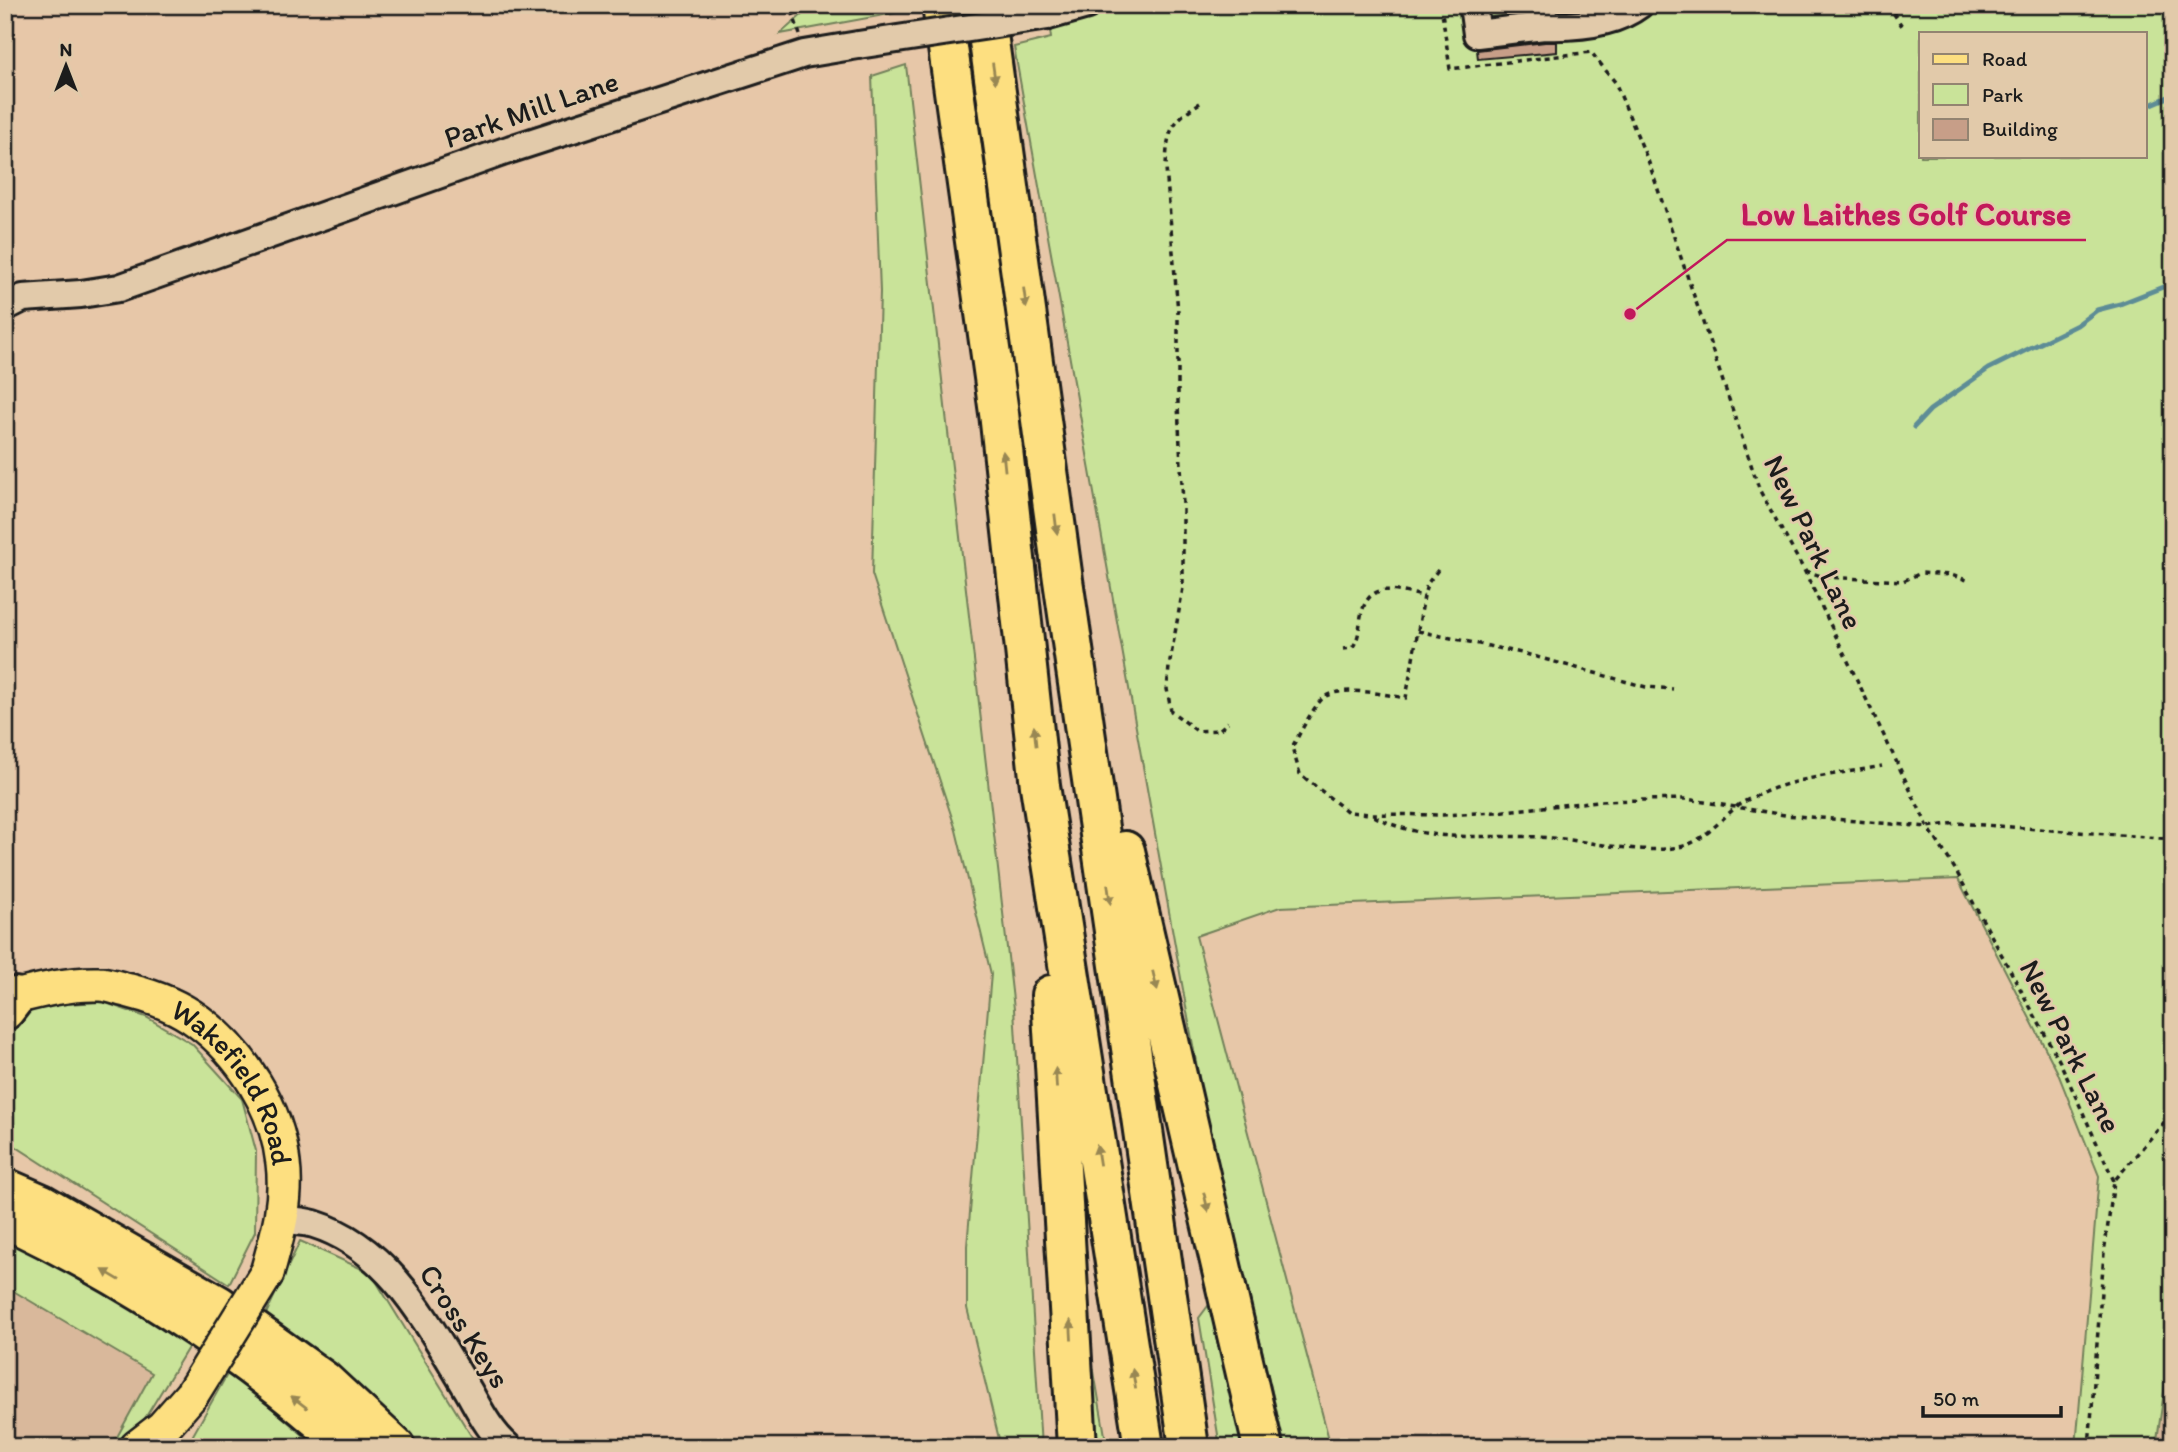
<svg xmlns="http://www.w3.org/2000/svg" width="2178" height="1452" font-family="Itim,sans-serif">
	<rect width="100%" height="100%" fill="#e7c7a8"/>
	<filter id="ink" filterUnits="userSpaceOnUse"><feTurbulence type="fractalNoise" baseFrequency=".0143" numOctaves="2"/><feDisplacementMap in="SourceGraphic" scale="14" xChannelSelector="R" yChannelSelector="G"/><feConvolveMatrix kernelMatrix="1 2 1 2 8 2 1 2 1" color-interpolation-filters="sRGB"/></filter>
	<g filter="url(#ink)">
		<path fill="#d9b89b" d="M5,1286l147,87 -35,64 -18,10h-74l-20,-4z
			M2173,1330v117h-17z"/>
		<path fill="#c9e399" stroke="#72805a" stroke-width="2" fill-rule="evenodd" d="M813,5h81l1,8 -115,21z
			M1087,5h1086v1325l-17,117h-80l23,-271 -42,-105 -99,-192 -678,28 -84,29 135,511h-46l-82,-346 -189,-1054 37,-9 -3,-22zM1921,33h224v123h-224z
			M906,65l108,944 27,438h-40l-34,-139v-62l24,-272 -35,-144 -84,-256 8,-282 -8,-216z
			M103,1002l43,15 46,27 50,55 14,52 -1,81 -26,52 -220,-142 -4,-7v-102l21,-27z
			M5,1238l77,35 110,68 -59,97 -16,9h-18l18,-10 35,-64 -147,-87z
			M300,1241l71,32 107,174h-65l-147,-133z
			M1081,1296l26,151h-18z
			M1211,1302l33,145h-24l-21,-129z
			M229,1371l88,76h-126l2,-12z"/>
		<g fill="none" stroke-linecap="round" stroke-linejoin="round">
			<path stroke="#5d8c96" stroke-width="5" d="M2145,107l28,-12
				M1914,427l16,-17 58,-41 89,-44 20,-15 23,-6 53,-21"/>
		</g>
		<path fill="#c79e88" stroke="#1c1c1c" stroke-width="2" d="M1545,42h12v10l-79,7 -1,-9z"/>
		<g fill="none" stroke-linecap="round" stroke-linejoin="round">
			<defs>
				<path id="minor" d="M1473,5l4,29 67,-8 -2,-21
					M1048,16l39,-11
					M1544,26c31,1 70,-2 95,-21
					M5,307l18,-9 58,-4 38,-6 392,-139 293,-95 54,-9
					M282,1219c10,2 22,2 32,5 77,24 114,101 154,166 11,19 22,42 40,57"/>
				<g id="major">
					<path id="s1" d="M15,997c27,-7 55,-14 84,-13 10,0 21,5 31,7 24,6 48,15 68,30 44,32 79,87 85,142 5,39 -6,74 -16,110"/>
					<path d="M137,1447l26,-20 29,-33"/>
				</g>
				<path id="highway" d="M942,5l57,408 41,373 104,661
					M984,5l79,575 126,867
					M1125,851l138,596
					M1051,995l26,452
					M5,1010l10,-13
					M5,1188l37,16 176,101 106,76 71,66
					M5,1218c125,60 242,136 345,229"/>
			</defs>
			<use href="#minor" stroke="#1c1c1c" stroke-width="32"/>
			<use href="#major" stroke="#1c1c1c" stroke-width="38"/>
			<use href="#highway" stroke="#1c1c1c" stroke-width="44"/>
			<path stroke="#1c1c1c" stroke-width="3.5" stroke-dasharray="5 5" stroke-linecap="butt" d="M1441,5l9,64 141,-17 24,30 34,81 111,328 44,79 124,257 27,42 105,193 54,119
				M1888,5l14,21
				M800,35l-7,-21 31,-9
				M1200,103c-31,19 -33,30 -34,65l12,144v93l5,100v83l-14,79 -2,22 4,22 26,20 22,-1 9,-8
				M1438,570l-11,14 -3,12 -18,102c-20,-3 -70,-15 -85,2 -12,14 -20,32 -29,47l8,27 48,38 23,2 72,1 53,-3 103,-11 87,-2 99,16 143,12 29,-4 216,16
				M1805,571l20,6 78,4 18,-8 30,2 16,5
				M1418,631l108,23 120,33 27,2
				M1343,649l9,-1c6,-8 7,-16 8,-26 6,-43 31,-32 64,-26
				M1374,816c58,31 115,16 178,22 41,3 86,17 127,9 23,-4 39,-25 56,-39 6,-6 15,-9 23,-13 37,-18 84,-21 124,-29
				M2089,1447l15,-194 10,-72 59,-69"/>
			<use href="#minor" stroke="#e2caaa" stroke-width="26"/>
			<use href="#major" stroke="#fddf80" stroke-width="33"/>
			<use href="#highway" stroke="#fddf80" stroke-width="38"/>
			<defs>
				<path id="minor-bridge" d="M858,45l190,-29"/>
				<path id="major-bridge" d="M192,1394l75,-121"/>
			</defs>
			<use href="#minor-bridge" stroke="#1c1c1c" stroke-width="32" stroke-linecap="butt"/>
			<use href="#major-bridge" stroke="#1c1c1c" stroke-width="38" stroke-linecap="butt"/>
			<use href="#minor-bridge" stroke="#e2caaa" stroke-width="26"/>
			<use href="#major-bridge" stroke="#fddf80" stroke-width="33"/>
		</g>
		<defs><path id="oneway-solid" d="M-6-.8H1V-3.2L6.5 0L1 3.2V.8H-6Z" transform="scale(1.75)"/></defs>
		<g fill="#988753">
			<use href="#oneway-solid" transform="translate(994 73) rotate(82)"/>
			<use href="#oneway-solid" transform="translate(1025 298) rotate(82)"/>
			<use href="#oneway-solid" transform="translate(1004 461) rotate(-96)"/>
			<use href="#oneway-solid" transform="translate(1056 524) rotate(83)"/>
			<use href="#oneway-solid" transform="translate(1035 736) rotate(-96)"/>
			<use href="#oneway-solid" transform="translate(1109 894) rotate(82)"/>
			<use href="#oneway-solid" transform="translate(1155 981) rotate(77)"/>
			<use href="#oneway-solid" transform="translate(1056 1078) rotate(-93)"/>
			<use href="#oneway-solid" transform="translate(1098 1155) rotate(-99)"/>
			<use href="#oneway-solid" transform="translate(1206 1202) rotate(77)"/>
			<use href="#oneway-solid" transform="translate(111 1275) rotate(-149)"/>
			<use href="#oneway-solid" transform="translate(1071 1330) rotate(-93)"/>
			<use href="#oneway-solid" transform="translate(1134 1379) rotate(-99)"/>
			<use href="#oneway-solid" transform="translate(299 1402) rotate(-143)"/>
		</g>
	</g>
	<g text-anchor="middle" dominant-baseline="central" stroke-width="5" stroke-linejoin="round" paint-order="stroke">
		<g font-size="30" fill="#1c1c1c" stroke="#e2caaa">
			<text transform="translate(531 109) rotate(-19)">Park Mill Lane</text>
			<text transform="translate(1814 542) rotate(64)">New Park Lane</text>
			<text transform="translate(2071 1046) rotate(63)">New Park Lane</text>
			<text stroke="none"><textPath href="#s1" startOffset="264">Wakefield Road</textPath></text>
			<text transform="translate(465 1326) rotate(57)">Cross Keys</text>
		</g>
	</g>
	<path fill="none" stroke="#c2185b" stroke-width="2.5" d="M1630 314L1727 240H2086"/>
	<circle fill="#c2185b" stroke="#e2caaa" stroke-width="2.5" cx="1630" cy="314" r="7"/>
	<g font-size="32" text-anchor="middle" font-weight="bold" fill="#c2185b" stroke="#e2caaa" stroke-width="5" stroke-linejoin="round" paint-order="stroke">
		<text x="1906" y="225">Low Laithes Golf Course</text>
	</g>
	<rect width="2178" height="1452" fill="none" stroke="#e2caaa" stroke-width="28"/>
	<rect x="14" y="14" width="2150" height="1424" fill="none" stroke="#1c1c1c" stroke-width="2.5" filter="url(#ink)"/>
	<rect x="1919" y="32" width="228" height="126" fill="#e2caaa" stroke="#938471" stroke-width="2"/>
	<rect x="1933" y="54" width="35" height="10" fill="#fddf80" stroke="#938471" stroke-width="2"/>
	<text x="1982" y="66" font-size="21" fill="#1c1c1c">Road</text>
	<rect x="1933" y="84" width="35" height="21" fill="#c9e399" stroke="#938471" stroke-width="2"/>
	<text x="1982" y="102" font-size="21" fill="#1c1c1c">Park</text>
	<rect x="1933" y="119" width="35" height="21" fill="#c79e88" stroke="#938471" stroke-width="2"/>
	<text x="1982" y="136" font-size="21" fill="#1c1c1c">Building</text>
	<g transform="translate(66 66)" stroke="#e2caaa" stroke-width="5" paint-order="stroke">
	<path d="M0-5L12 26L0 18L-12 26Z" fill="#1c1c1c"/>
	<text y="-10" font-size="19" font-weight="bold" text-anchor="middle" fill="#1c1c1c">N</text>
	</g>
	<path d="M1923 1406v10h138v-10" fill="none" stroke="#1c1c1c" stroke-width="3.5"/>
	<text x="1933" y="1406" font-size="21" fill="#1c1c1c" stroke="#e2caaa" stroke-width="5" paint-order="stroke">50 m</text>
</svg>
